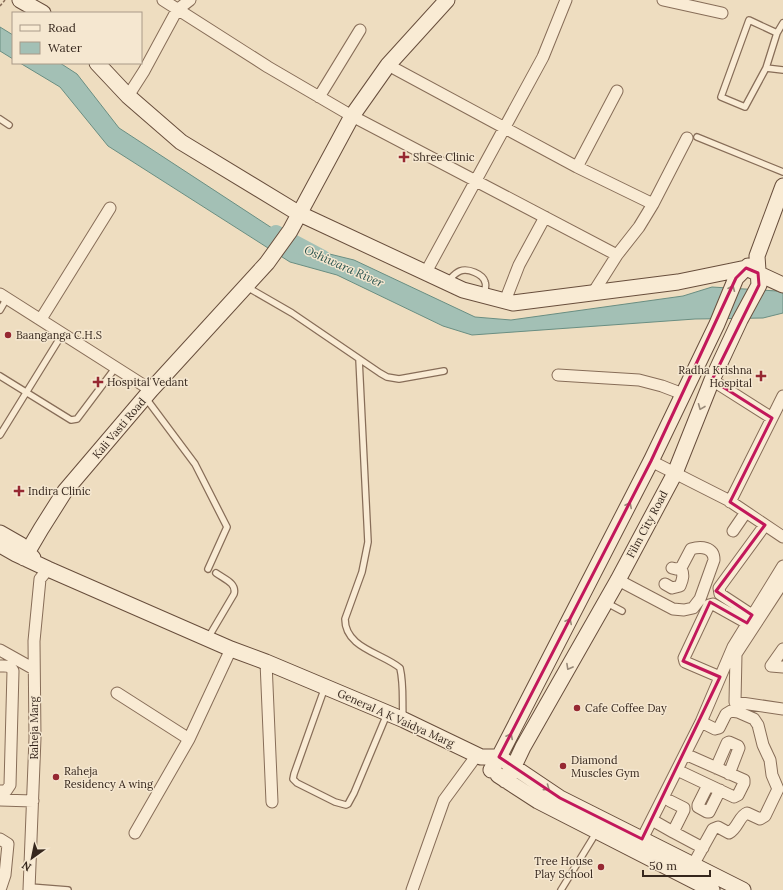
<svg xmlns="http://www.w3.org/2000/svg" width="783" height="890" font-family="Lora,serif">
	<rect width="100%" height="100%" fill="#eeddc0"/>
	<path fill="#a3c0b5" stroke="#6a8e82" d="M0,27l13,8v24l-13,-8z
		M20,63h40l17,11 42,54 182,119 53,13 121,57 36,3 172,-24 29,-9 65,4 6,-9v31l-20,5 -68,1 -223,16 -29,-9 -106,-51 -47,-13 -182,-116 -48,-59z"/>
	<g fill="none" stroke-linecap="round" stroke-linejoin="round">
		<path stroke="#a3c0b5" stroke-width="16" d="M276,233l47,25"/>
		<defs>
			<path id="lane" d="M783,23l-6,10 -11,35 17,2
				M766,68l-21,39 -24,-10 28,-77 28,13
				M0,119l9,6
				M697,137l86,35
				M448,281c3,-3 7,-8 12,-10 8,-3 23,3 25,11 2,4 -1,9 -1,13
				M247,287l45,26 88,60 7,4 12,2 45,-8
				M0,310l7,-12
				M359,359l9,183 -6,30 -17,47c0,29 37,34 55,49 4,17 2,33 3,50
				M0,376l71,44 6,-1 39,-52
				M145,397l50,67 32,63 -19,42
				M0,435l63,-102
				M607,603l15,8
				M208,638l26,-44c3,-11 -10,-15 -18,-21
				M325,687l-31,87 -1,5 4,4 38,19 11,3 2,-1 6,-11 33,-79
				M30,887l38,3
				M561,890l35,-57"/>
			<path id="street" d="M163,0l105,67 84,49 265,139
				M663,0l59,13
				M388,65l189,102 76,37
				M128,96l16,-25 33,-61 13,-10
				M319,97l41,-67
				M577,167l40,-76
				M426,272l117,-215 23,-57
				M593,293l24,-38 22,-28 14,-23 34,-66
				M0,294l151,96
				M505,301l14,-36 26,-48
				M41,319l69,-111
				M558,375l81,5 23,6 21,8
				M712,380l60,38
				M651,461l77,39 55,37
				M730,502l53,-106
				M733,531l13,-19
				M618,580l55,29 11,1 9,-2 7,-9 14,-39c0,-13 -13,-14 -23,-11l-10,19 -5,1 -4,-1
				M783,582l-47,72 -1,48 48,7
				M665,584l7,4 8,-2c3,-7 4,-11 1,-18
				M752,615l-32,-21 -1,-6 46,-63
				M783,649l-12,17 12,1
				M0,650l34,19
				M266,662l6,140
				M0,666c6,0 10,-1 13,5l-3,114 -4,6h-6
				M720,677l-35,-15 -1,-4 25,-53 4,-1 34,19
				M117,693l72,46
				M716,768l11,-25 2,-1 9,4 1,2 -10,26
				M677,770l57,27 4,-2 6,-12v-3l-59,-26
				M708,785l-10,20v2l9,5h2l11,-22
				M0,800l33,1
				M670,801l14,7v2l-11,22 30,16
				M652,820l21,12
				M135,833l54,-94 42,-90
				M0,839l8,5 -3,31 -4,12h-1
				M642,839l59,-117 32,-75 50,-81
				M693,865l20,-36 5,-2 11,6c9,-5 10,-17 18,-20l13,6 5,-3 13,-27 -6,-14 -2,-15 -7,-15 -5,-20 -4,-6 -16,-7 -7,-1 -5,3 -7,14 -4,1 -14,-7
				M29,890l6,-152 -1,-97 6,-62 8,-10
				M412,890l32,-90 33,-45"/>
			<path id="secondary" d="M20,0l23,13
				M97,63l31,33 53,46 117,71 165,77 50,13 165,-21 68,-14 37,17
				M0,533l21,12 12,13
				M0,545l16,9 32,15 183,80 35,13 138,58 77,37h18l61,41 183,92
				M24,558l17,-29 24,-38 86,-101 116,-127 23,-32 62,-115 36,-51 59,-65
				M491,770l8,-13 152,-296 66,-137 19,-46 12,-12
				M498,775l40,26 174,89
				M505,780l9,-14 9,-19 95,-167 57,-107 37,-93 28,-60 19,-35 -2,-29 26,-70"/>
		</defs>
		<use href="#lane" stroke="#876d58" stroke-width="8"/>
		<use href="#street" stroke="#876d58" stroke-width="13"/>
		<use href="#secondary" stroke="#684e3c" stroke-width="17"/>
		<path stroke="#876d58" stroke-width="1.5" stroke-dasharray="3 2" stroke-linecap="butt" d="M0,6l5,-6"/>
		<use href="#lane" stroke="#f9ebd4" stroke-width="5.5"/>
		<use href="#street" stroke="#f9ebd4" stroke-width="11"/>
		<use href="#secondary" stroke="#f9ebd4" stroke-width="15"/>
	</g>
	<defs><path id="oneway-chevron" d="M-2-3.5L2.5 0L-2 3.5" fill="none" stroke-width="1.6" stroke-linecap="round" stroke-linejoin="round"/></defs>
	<g stroke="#988978">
		<use href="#oneway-chevron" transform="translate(732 288) rotate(-67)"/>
		<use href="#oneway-chevron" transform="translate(701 407) rotate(112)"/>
		<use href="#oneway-chevron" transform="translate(629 505) rotate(-63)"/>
		<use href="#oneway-chevron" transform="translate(569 621) rotate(-63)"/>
		<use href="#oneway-chevron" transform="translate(569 667) rotate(119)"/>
		<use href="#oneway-chevron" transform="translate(510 736) rotate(-63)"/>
		<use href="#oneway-chevron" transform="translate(547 788) rotate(36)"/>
	</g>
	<path fill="none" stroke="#c2185b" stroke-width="3" stroke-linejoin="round" d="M746,268l12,5 1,12 -47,95 60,38 -42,84 35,23 -49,66 36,24 -5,8 -37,-21 -27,59 37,16 -78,162 -82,-41 -61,-41 152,-296 85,-183z"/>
	<g fill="#962832" stroke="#f5e7d0" stroke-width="1.5">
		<path d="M402 151h4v4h4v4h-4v4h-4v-4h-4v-4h4z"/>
		<circle cx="8" cy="335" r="4"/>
		<path d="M759 370h4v4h4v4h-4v4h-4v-4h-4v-4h4z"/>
		<path d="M96 376h4v4h4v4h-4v4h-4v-4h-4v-4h4z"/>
		<path d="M17 485h4v4h4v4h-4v4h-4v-4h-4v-4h4z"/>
		<circle cx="577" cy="708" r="4"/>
		<circle cx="563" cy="766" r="4"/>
		<circle cx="56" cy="777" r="4"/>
		<circle cx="601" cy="867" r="4"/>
	</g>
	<g text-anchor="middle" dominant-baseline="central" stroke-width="3" stroke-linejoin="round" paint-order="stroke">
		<g font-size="11" fill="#36271d" stroke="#f5e7d0" text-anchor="start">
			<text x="413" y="157">Shree Clinic</text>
			<text x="16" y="335">Baanganga C.H.S</text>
			<text x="752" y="370" text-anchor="end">Radha Krishna<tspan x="752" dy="13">Hospital</tspan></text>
			<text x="107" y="382">Hospital Vedant</text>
			<text x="28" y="491">Indira Clinic</text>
			<text x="585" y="708">Cafe Coffee Day</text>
			<text x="571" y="760">Diamond<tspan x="571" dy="13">Muscles Gym</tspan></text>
			<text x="64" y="771">Raheja<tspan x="64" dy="13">Residency A wing</tspan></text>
			<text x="593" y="861" text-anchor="end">Tree House<tspan x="593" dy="13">Play School</tspan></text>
		</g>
		<g font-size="11" fill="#36271d" stroke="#f5e7d0">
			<text transform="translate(119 428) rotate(-50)">Kali Vasti Road</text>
			<text transform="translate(647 524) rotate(-62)">Film City Road</text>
			<text transform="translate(396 718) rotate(24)">General A K Vaidya Marg</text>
			<text transform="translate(34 728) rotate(-90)">Raheja Marg</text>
		</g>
		<g font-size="12" font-style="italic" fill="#2c5650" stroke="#f5e7d0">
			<text transform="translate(344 266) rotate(24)">Oshiwara River</text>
		</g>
	</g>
	<rect x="12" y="12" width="130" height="52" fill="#f5e7d0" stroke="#a99a88"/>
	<rect x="20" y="25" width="20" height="6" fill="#f9ebd4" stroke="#a99a88"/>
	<text x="48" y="32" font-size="12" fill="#36271d">Road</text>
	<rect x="20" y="42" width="20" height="12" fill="#a3c0b5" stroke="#a99a88"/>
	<text x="48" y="52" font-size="12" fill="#36271d">Water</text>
	<g transform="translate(32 858) rotate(213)" stroke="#f5e7d0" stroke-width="3" paint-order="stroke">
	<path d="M0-3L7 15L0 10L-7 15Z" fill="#36271d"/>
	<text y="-6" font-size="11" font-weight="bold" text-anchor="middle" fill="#36271d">N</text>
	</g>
	<path d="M643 870v6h67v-6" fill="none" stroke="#36271d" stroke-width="2"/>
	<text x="649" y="870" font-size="12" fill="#36271d" stroke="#f5e7d0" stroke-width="3" paint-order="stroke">50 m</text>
</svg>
